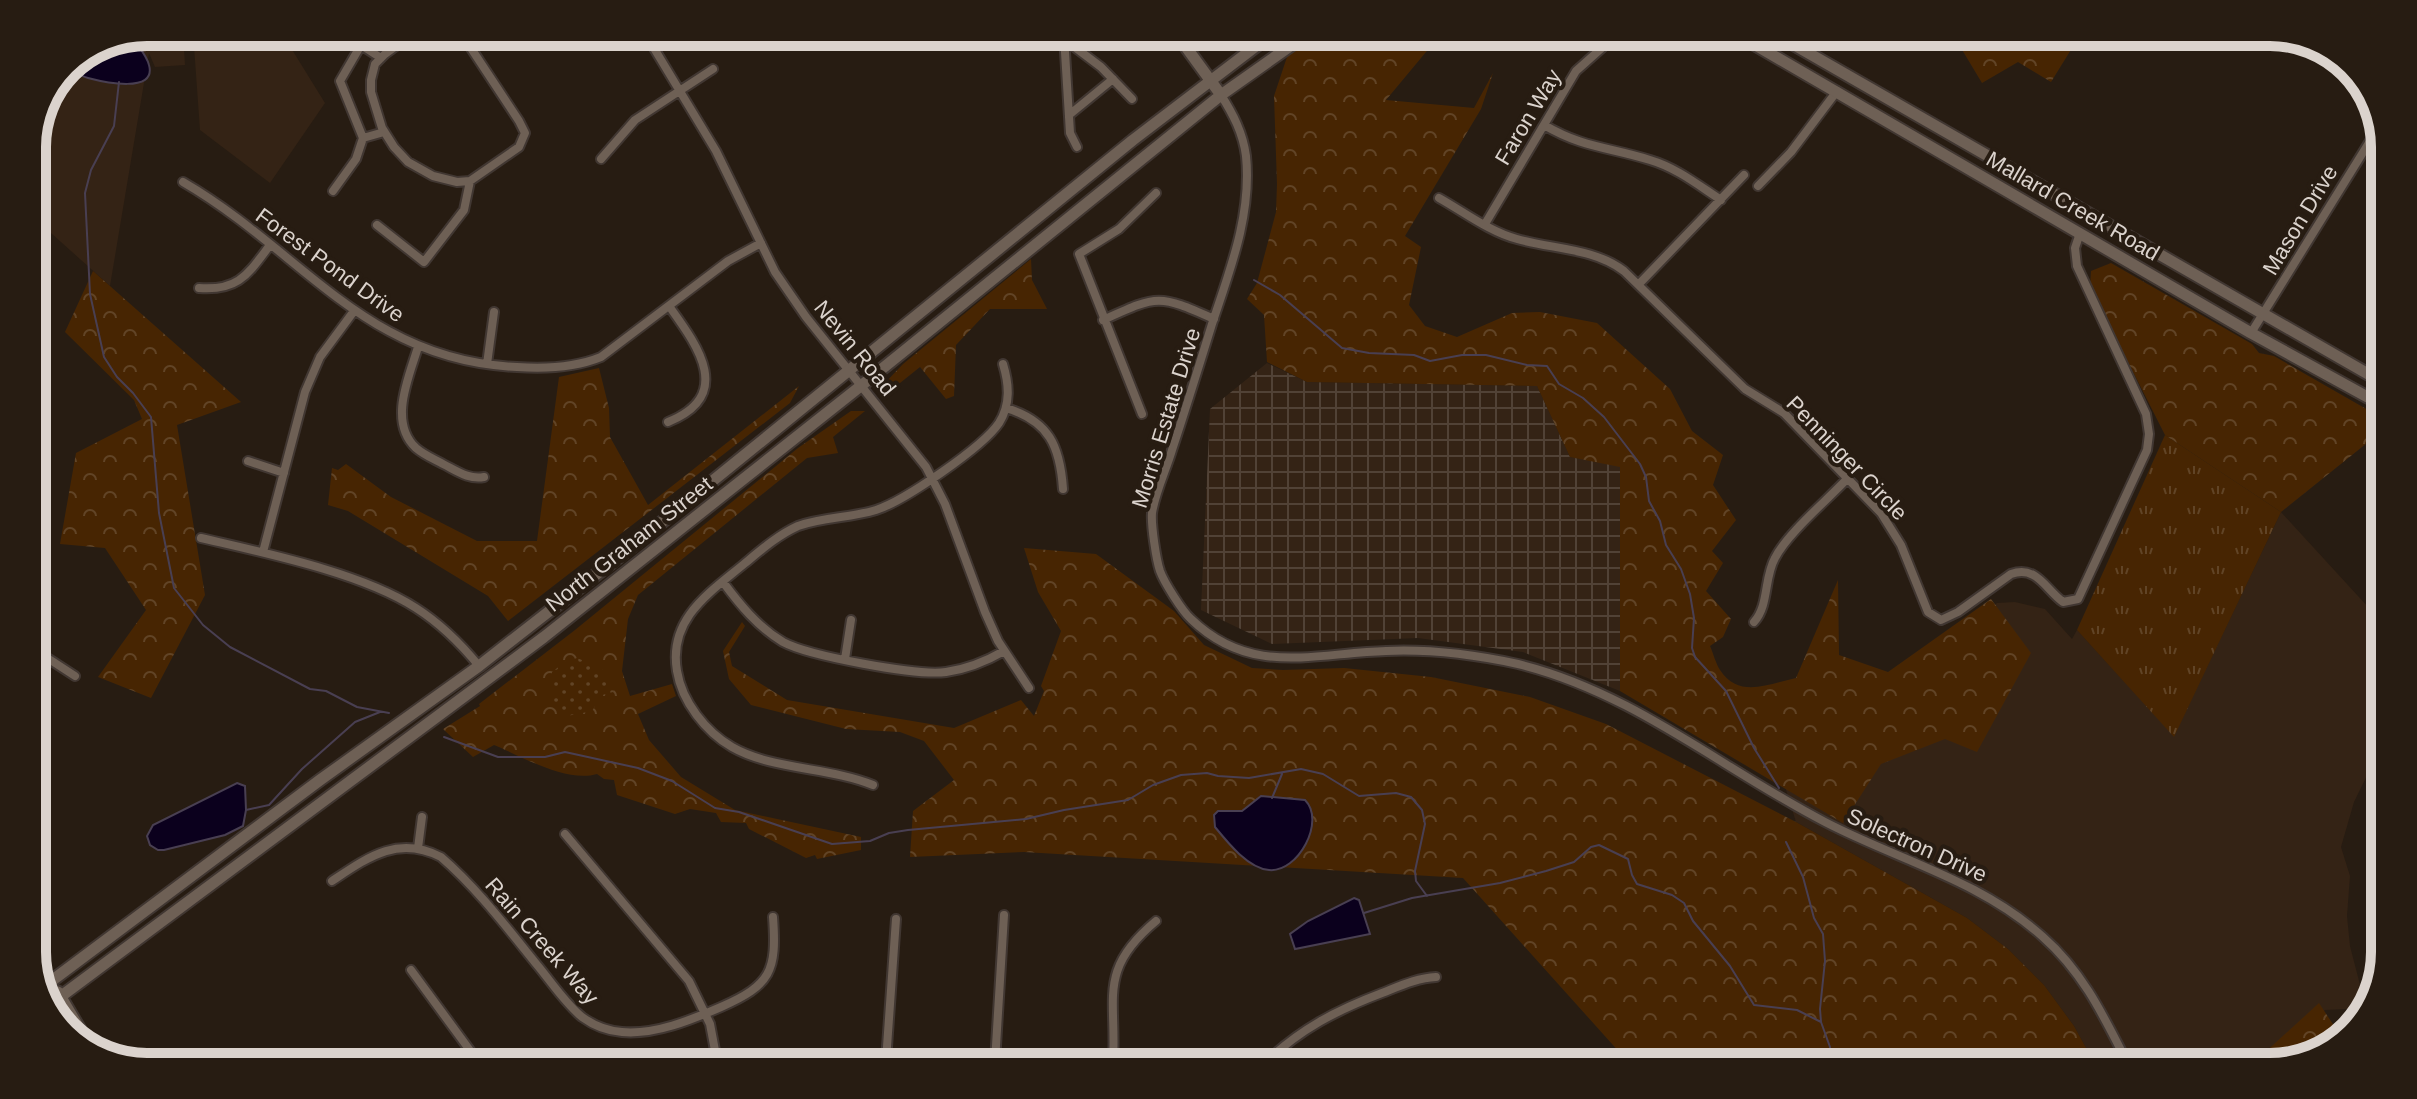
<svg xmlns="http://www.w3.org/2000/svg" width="2417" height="1099" font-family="Arial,sans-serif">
	<defs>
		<pattern id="industrial-grid" width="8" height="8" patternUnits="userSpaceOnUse" patternTransform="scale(2)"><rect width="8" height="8" fill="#342315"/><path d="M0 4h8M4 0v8" fill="none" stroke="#514236"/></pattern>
		<pattern id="grass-tufts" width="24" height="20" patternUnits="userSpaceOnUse" patternTransform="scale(2)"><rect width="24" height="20" fill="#472502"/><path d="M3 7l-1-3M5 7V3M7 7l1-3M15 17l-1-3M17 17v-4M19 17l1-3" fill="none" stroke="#614426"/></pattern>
		<pattern id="forest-crowns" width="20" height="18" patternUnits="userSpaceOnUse" patternTransform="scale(2)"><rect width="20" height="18" fill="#472502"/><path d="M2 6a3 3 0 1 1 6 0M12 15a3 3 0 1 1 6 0" fill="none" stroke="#614426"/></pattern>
		<pattern id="park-dots" width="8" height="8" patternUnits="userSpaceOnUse" patternTransform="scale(2)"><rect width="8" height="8" fill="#472502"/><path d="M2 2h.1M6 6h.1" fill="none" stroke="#614426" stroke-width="1.8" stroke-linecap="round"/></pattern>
	</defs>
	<rect width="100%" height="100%" fill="#271c12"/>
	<path fill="#342315" d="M147,32h36l2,33 -30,2 -6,-14 -39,233 -78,-70v-76l34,-75z
		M193,32l109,1 -11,15 34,55 -55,80 -70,-53z
		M2281,512l99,108 -1,131 -25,51 -13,45 9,29 -3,40 3,30 16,62 -41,2 -62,57 -167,-1 -22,-40 -30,-41 -36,-36 -41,-31 -171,-96 -20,-65 158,-106 63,-48 18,-1 30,7 27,30 5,-9 97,106z"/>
	<path fill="url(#industrial-grid)" d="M1267,363l40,19 230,4 33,71 50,9v225l-97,-39 -105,-14 -146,6 -71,-34 9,-201z"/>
	<path fill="url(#grass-tufts)" d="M2165,435l116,77 -107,225 -97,-107z"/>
	<path fill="url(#forest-crowns)" d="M1319,37h115l-3,9 -45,54 88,8 19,-35 -12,36 -76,127 16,11 -12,58 16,21 32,11 55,-24 28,-1 57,11 73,66 22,42 31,24 -10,30 23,35 -24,31 11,12 -17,28 25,28 -8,18 -13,9c3,7 6,18 10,24 19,29 48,14 76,8l42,-98 1,75 49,17 103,-73 40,54 -54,99 -32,-13 -64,25 -38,59 -223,-132v-224l-50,-10 -33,-71 -230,-4 -40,-20 -3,-47 -17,-16 10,-16 19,-71 1,-28 -3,-88 14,-42z
		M1959,39l118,1 -26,42 -33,-20 -36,21 -24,-40z
		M1031,259l1,21 15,29h-57l-34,36 -2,51 -8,3 -26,-32 -35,28v-12l18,-19z
		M2111,263l141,81 7,9 15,3 108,62v13l-101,81 -116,-77 -75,-148 1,-16z
		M93,271l148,131 -64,23 28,170 -54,103 -53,-21 48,-67 -41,-62 -45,-4 16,-91 66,-34 -8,-19 -69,-68z
		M599,368l10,40 1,29 38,68 151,-119 -9,17 -282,218 -20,-25 -140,-85 -20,-6 4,-37 6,2 8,-6 45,33 86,44h60l22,-164z
		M851,411h14l-32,26 5,16 -31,5 -169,137 -10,24 -6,52 8,25 42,-12 4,12 -38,18 11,26 32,37 54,33 126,27v13l-44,9 -2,-4 -9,3 -57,-29 -3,-6 -25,-1 -5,-9 -26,-4 -15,5 -58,-19 -3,-15 -10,-1 -7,-5c-30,9 -74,-17 -103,-29l-21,12 -30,-28 37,-23 -1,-2 96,-74 223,-182z
		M1024,548l72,6 78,57 30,34 48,23 31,2 61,-2 87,9 99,20 76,27 190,98 171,96 41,31 36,36 30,41 22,40 -466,-2 -167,-186 -439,-26 -114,5 3,-46 41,-31 -30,-39 -24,-9 -54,-3 -95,-24 -22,-26 -6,-28 19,-29 3,4 -16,26 3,14 55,34 167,28 67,-28 13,16 10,-25 -3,-5 20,-55 -23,-39z
		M2319,1003l23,35c-16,19 -68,29 -93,29z"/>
	<path fill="url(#park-dots)" d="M577,658l24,10 15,16 -3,8 -11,3 -10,16 -25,5 -16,-17 1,-27 13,-10z"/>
	<path fill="#0b001d" stroke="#493f52" stroke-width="2" d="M133,38c5,8 14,18 16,27 8,29 -46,17 -61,13 -8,-2 -15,-7 -22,-12z
		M237,783l8,3 1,24 -3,16 -18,9 -61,15h-6l-8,-5 -3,-9 6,-11z
		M1261,796l44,4c21,21 -7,73 -36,70 -21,-2 -41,-27 -54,-43l-1,-12 4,-4h24z
		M1354,898l5,2 11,34 -75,15 -5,-15 18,-13z"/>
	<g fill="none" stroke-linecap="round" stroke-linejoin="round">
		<path stroke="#493f52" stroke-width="2" d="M119,82l-5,44 -23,44 -6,23 5,101 14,63 13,20 16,16 18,24 8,96 15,75 29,37 27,22 80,42 16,2 31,16 32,6
			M1254,280l26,15 62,53 27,5 45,2 16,6 32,-6h24l41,10 20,1 12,18 24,14 21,19 36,47 6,13 3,24 11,20 6,24 15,24 9,25 4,24 -2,30 3,9 31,34 28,57 25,40
			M444,737l54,20h47l20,-5 73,16 34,13 43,27 24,4 93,32 38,-3 19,-8 19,-3 118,-11 38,-9 64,-10 25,-15 28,-10 26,-2 11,3 31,2 52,-9 22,5 36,22 37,-3 15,4 11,13 3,14 -10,47 1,10 11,15
			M1272,798l10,-24
			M246,810l23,-5 33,-36 53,-47 25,-10
			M1786,842l17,35 11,41 9,16 2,27 -5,48 1,13 9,25v18
			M1364,913l48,-15 88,-15 46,-12 28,-9 17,-15 8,-2 29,14 4,16 5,9 35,11 12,8 9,18 37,45 24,39 43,5 24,12"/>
		<defs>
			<path id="minor" d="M414,33l-29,21 -10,10 -4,16v12l11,36 12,19 14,15 25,14 24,6 13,-1 49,-34 6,-14 -6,-12 -58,-88
				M646,35l70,116 59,121 31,45 120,150 19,37 40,108 13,29 31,47
				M1064,36l6,97 7,14
				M1064,39l37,28 31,32
				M381,58l-20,-13 -21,36 23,57 21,-6
				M1221,95c12,19 22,38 25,61 6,58 -16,114 -34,168 -13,42 -26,84 -40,126 -6,20 -17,43 -20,63 -1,12 4,46 8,58 4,11 22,40 31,48 60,58 123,34 195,32 43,-2 90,4 132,13 115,28 204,105 307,158 73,38 155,58 218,115 41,36 62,82 86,129
				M1069,115l44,-36
				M1544,125c39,23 65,22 106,35 27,8 48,25 71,40
				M2366,148l19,12
				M601,159l34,-39 78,-51
				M183,182c119,69 183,179 334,185 29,2 57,1 84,-10l127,-96 33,-18
				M1758,186l33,-34 46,-61
				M333,191l23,-32 7,-21
				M1439,198c25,14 51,34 78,41 35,10 77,9 107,32l121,118 39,24 97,100 20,32 27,67 13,8 17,-8 53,-38c26,-9 34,15 52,28l15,-3 69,-149 2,-16 -3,-20 -69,-148 -2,-18 5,-15
				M1485,224l91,-153 37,-33
				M377,225l47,37 40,-52 6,-29
				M1639,284l105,-109
				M199,288c40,3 49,-14 71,-43
				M1103,320c55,-25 55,-26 111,-1
				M2251,333l129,-208
				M418,347c-9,30 -30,75 -2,101 8,7 18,11 27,16 14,7 26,16 41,13
				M487,364l7,-52
				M1006,408c43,13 54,38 57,81
				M1142,414l-63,-160 40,-25 37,-36
				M668,422c67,-27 29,-77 1,-116
				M248,461l36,12
				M201,538c64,15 161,35 215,70 25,16 45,36 63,58
				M263,552l42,-160 15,-35 34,-46
				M723,582c17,23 35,45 60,60 26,14 134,34 163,30 21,-3 39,-10 58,-21
				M1754,622c15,-16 10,-45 21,-64 12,-24 51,-57 71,-78
				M32,648l43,28
				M845,659l6,-39
				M873,785c-44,-18 -101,-15 -141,-38 -26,-15 -50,-45 -55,-76 -9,-52 32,-78 67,-107 17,-14 34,-29 54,-38 25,-9 52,-8 78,-16 28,-9 107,-63 123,-87 12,-19 10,-39 4,-59
				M565,834l124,147 21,43 7,37
				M418,848l4,-31
				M332,881c36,-24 66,-46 109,-24 36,31 67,72 97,109 14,17 27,37 44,51 11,8 26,14 40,15 33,3 69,-12 99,-25 50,-22 56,-36 52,-90
				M411,970l66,90
				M886,1061l10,-142
				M995,1062l9,-147
				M1113,1062c4,-64 -16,-92 43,-141
				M1265,1063c35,-34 72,-53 117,-70 18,-7 35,-15 54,-16
				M1540,1064l13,-9"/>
			<path id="secondary" d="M647,34l1,5
				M1178,36l43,59
				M1745,39l506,294 131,72
				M1784,39l598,343
				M42,988l278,-208 159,-114 141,-110 513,-416 135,-103
				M58,992l34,58
				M48,1006l496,-369 318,-252 359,-290 82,-58"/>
		</defs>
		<use href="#minor" stroke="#413732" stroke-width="12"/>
		<use href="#secondary" stroke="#413732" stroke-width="15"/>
		<use href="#minor" stroke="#6e6055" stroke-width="8"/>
		<use href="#secondary" stroke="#6e6055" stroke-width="11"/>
	</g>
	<g text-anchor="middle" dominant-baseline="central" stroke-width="8" stroke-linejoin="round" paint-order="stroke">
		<g font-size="22" fill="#dbd3cd" stroke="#271c12">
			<text transform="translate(1528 117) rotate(-59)">Faron Way</text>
			<text transform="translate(2073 206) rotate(30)">Mallard Creek Road</text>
			<text transform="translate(2300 220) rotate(-59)">Mason Drive</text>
			<text transform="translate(330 265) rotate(36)">Forest Pond Drive</text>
			<text transform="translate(855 348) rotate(51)">Nevin Road</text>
			<text transform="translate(1166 418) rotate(-73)">Morris Estate Drive</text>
			<text transform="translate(1847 458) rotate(46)">Penninger Circle</text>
			<text transform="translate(629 544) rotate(-38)">North Graham Street</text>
			<text transform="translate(1917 845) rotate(24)">Solectron Drive</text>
			<text transform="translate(542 941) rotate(49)">Rain Creek Way</text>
		</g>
	</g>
	<path d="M0 0H2417V1099H0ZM147 46H2270A101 101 0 0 1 2371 147V952A101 101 0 0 1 2270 1053H147A101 101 0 0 1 46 952V147A101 101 0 0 1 147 46Z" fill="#271c12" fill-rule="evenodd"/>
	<path fill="none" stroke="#dbd3cd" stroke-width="10" d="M147 46H2270A101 101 0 0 1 2371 147V952A101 101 0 0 1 2270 1053H147A101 101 0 0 1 46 952V147A101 101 0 0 1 147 46Z"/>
</svg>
